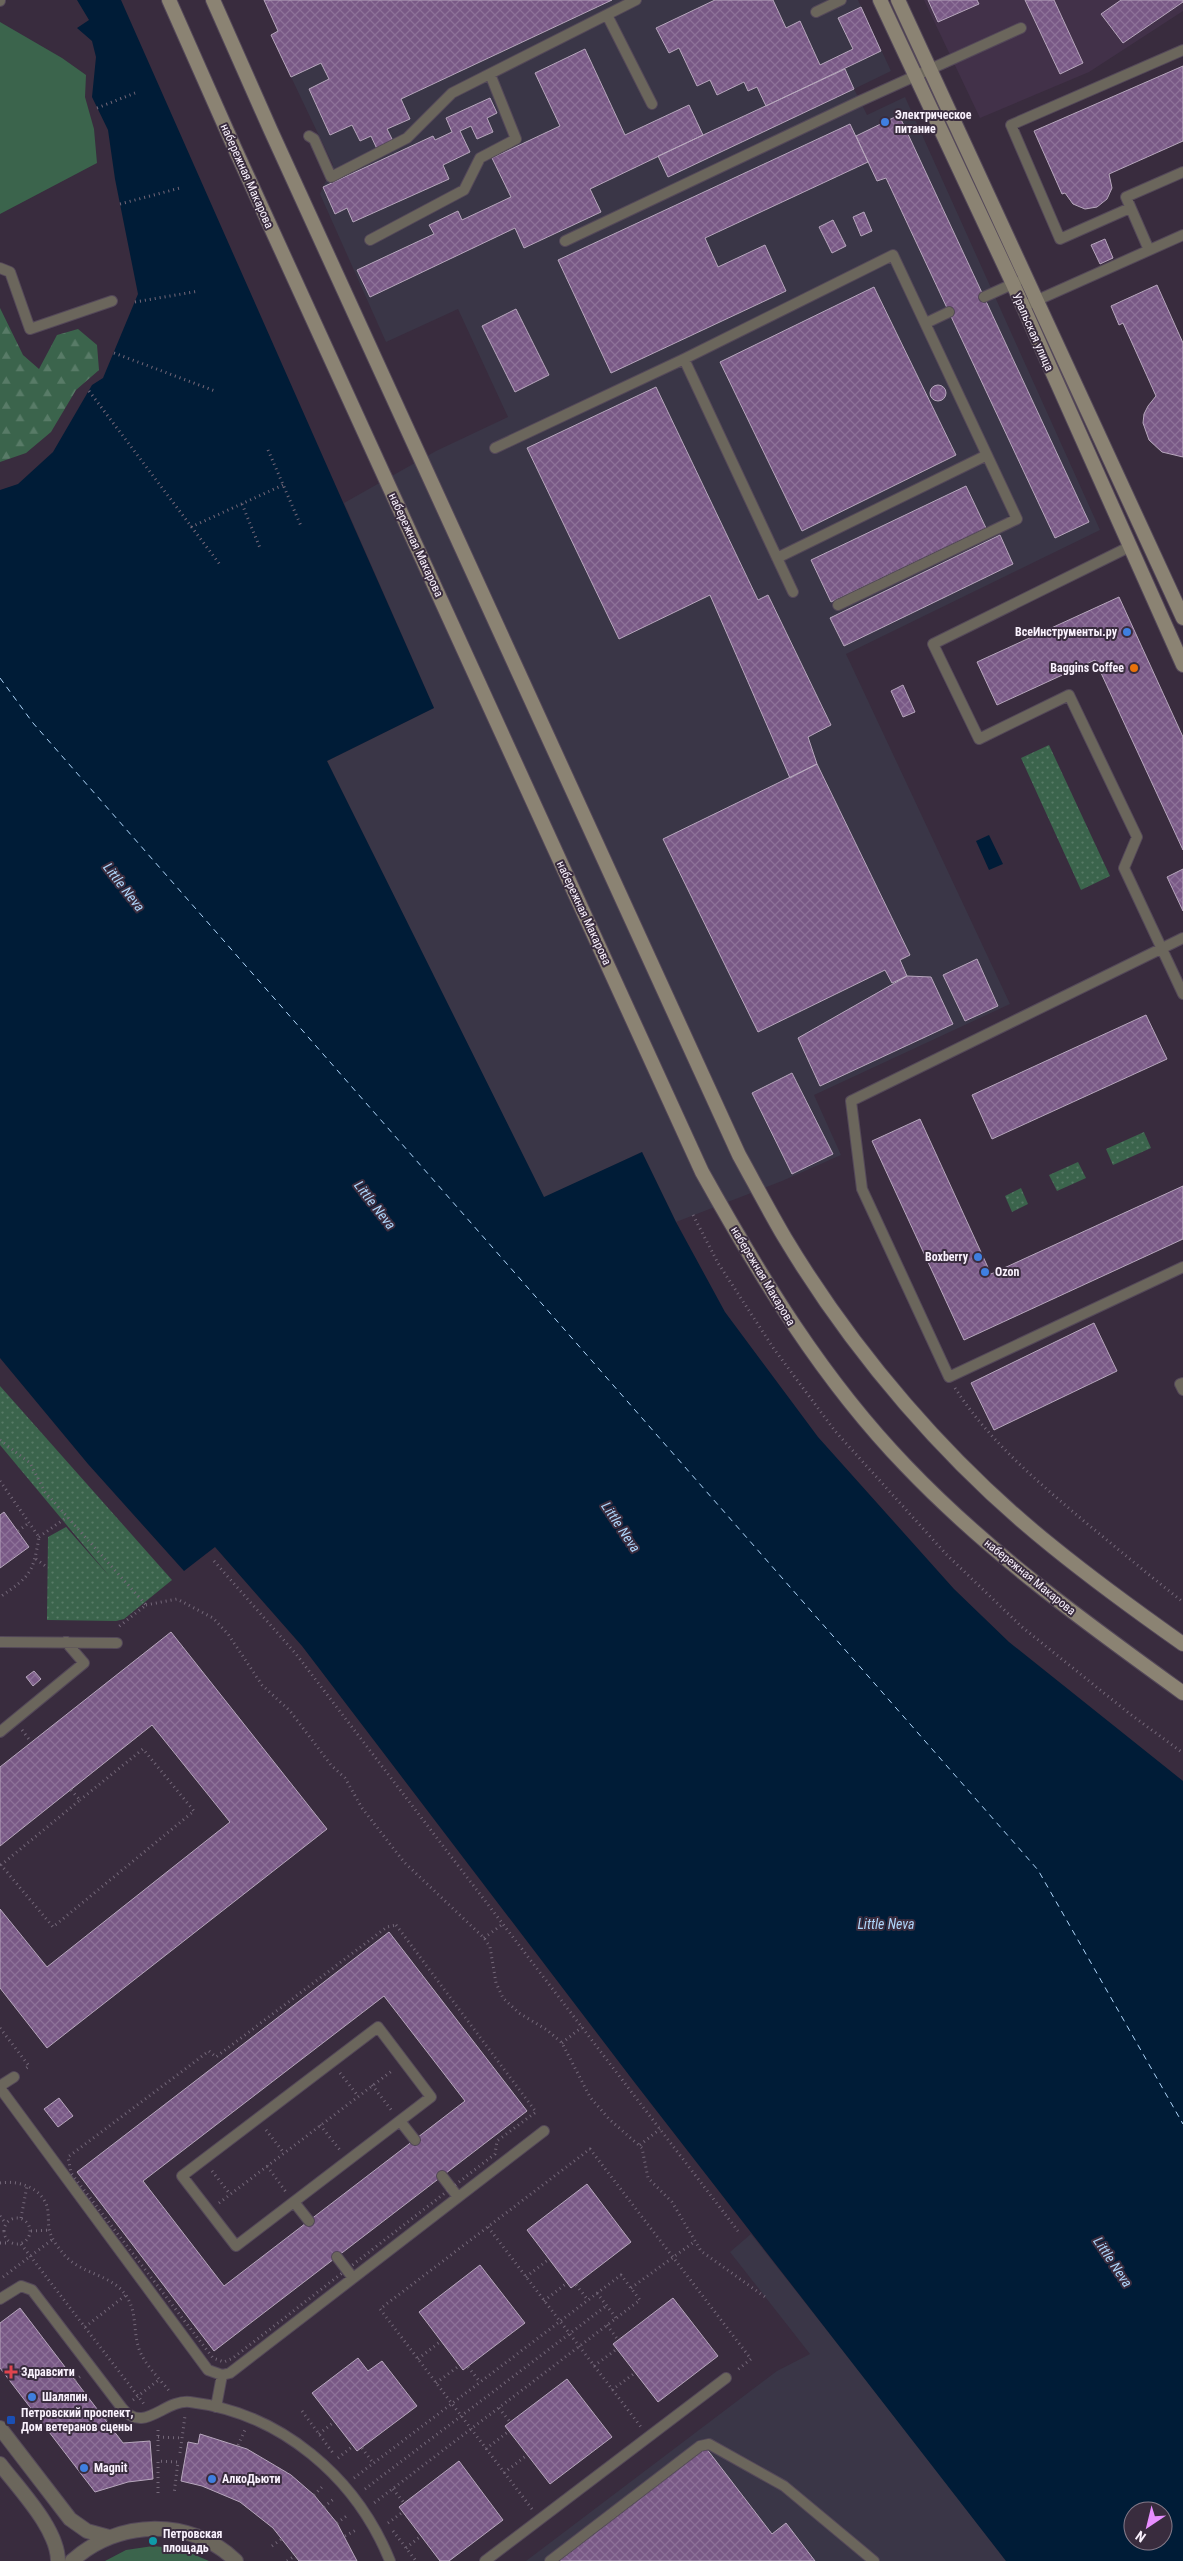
<svg xmlns="http://www.w3.org/2000/svg" width="1183" height="2561" font-family="'Roboto Condensed',sans-serif">
	<defs>
		<pattern id="forest-firs" width="22" height="20" patternUnits="userSpaceOnUse" patternTransform="scale(1.25)"><rect width="22" height="20" fill="#3b644c"/><path d="M5 1l3.5 6h-7zM16 11l3.5 6h-7z" fill="#587b67"/></pattern>
		<pattern id="park-dots" width="8" height="8" patternUnits="userSpaceOnUse" patternTransform="scale(1.25)"><rect width="8" height="8" fill="#3b644c"/><path d="M2 2h.1M6 6h.1" fill="none" stroke="#587b67" stroke-width="1.8" stroke-linecap="round"/></pattern>
		<pattern id="building-cross-hatch" width="8" height="8" patternUnits="userSpaceOnUse" patternTransform="scale(1.25)"><rect width="8" height="8" fill="#795986"/><path d="M0 0l8 8M0 8l8-8" fill="none" stroke="#8d7198"/></pattern>
	</defs>
	<rect width="100%" height="100%" fill="#392c3e"/>
	<path fill="#423149" d="M924,0h259v11l-94,61 -109,46z"/>
	<path fill="#3a3647" d="M264,0h594l33,71 -37,18 13,26 38,-18 195,433 -254,124 164,350 -196,91 27,60 -59,26 -106,41 -34,-70 -98,46 -217,-437 107,-53 -90,-205 92,-52 72,-34 -50,-108 -72,33 -66,-148 13,-29 -62,-130 7,-4z
		M751,2234l160,203 95,124h-480l251,-190 33,-17 -80,-102z"/>
	<path fill="#3b644c" d="M0,22l62,36 24,17 -1,22 9,32 3,34 -97,51z
		M153,2546l28,3 28,12h-104l21,-11z"/>
	<path fill="url(#forest-firs)" d="M0,308l23,47 16,14 18,-34 21,-6 19,16 2,25 -23,20 -25,42 -25,21 -26,9z"/>
	<path fill="url(#park-dots)" d="M1049,745l61,131 -29,14 -60,-132z
		M1144,1132l7,16 -38,17 -7,-16z
		M1078,1162l8,16 -29,13 -8,-16z
		M1021,1188l7,16 -16,8 -7,-16z
		M0,1386l172,194 -48,39 -8,2 -69,-1 1,-83 18,-10 44,50 -110,-132z"/>
	<path fill="#001c37" fill-rule="evenodd" d="M77,0h44l313,708 -107,53 217,436 98,-45 34,70 49,90 93,125 136,152 55,53 174,139v780h-177l-371,-478 -333,-437 -87,-99 -31,24 -96,-107 -88,-106v-868l18,-6 35,-32 39,-67 11,-7 35,-84 -23,-115 -7,-49 -16,-33 4,-40 -4,-16 -15,-13 12,-8zM1133,2511h30v30h-30z
		M989,835l14,29 -14,6 -13,-29z"/>
	<g fill="none" stroke-linecap="round" stroke-linejoin="round">
		<path stroke="#aed5fa" stroke-width="1" stroke-dasharray="6 5" stroke-linecap="butt" d="M0,678l33,45 1005,1147 145,254"/>
	</g>
	<path fill="url(#building-cross-hatch)" stroke="#b7a7bd" fill-rule="evenodd" d="M264,0h348l-211,99 9,20 -23,10 6,12 -16,8 -6,-13 -11,5 -8,-16 -22,10 -21,-46 20,-10 -8,-16 -30,14 -20,-42 7,-4z
		M715,0h58l13,28 14,-7 20,44 33,-16 -15,-31 23,-11 20,44 -115,55 -9,-19 -9,4 -4,-9 -27,13 -7,-15 -13,6 -18,-38 -10,5 -13,-25z
		M928,0h49l2,4 -41,18z
		M1025,0h29l29,63 -23,11z
		M1121,0h62v2l-60,41 -22,-29z
		M585,49l40,86 64,-30 14,30 -113,54 11,23 -77,36 -9,-20 -145,69 -13,-27 77,-36 -5,-9 29,-14 4,9 49,-23 -19,-39 68,-32 -25,-53z
		M1183,66v75l-74,33 3,14 -5,11 -10,8 -12,2 -12,-5 -8,-11 -3,1 -28,-63z
		M845,69l9,20 -186,88 -10,-21z
		M490,98l7,15 -10,5 6,14 -16,7 -6,-13 -11,5 10,21 -27,13 6,14 -96,43 -6,-14 -12,6 -12,-27 110,-51 2,4 17,-8 -6,-14z
		M899,115l190,407 -34,16 -169,-360 -9,3 -21,-45z
		M850,124l18,38 -163,76 13,29 47,-22 21,46 -175,82 -53,-113z
		M864,212l8,19 -11,5 -8,-19z
		M833,220l13,26 -14,7 -13,-26z
		M1105,239l8,19 -13,6 -9,-19z
		M1157,285l26,58v114l-21,-5 -13,-12 -6,-17 1,-9 4,-8 8,-10 -33,-73 -4,2 -8,-19z
		M874,287l82,168 -154,76 -82,-169z
		M516,309l33,66 -34,17 -33,-66z
		M930 393a8 8 0 1 1 16 0a8 8 0 1 1-16 0Z
		M656,387l102,213 10,-5 63,130 -23,12 9,27 -27,14 -80,-183 -91,44 -92,-191z
		M966,486l20,42 -155,74 -20,-42z
		M1000,535l13,29 -169,82 -14,-28z
		M1119,597l64,140v113l-88,-190 -98,45 -20,-43z
		M903,685l12,27 -12,5 -12,-26z
		M817,764l93,191 -10,5 7,16 -15,7 -7,-13 -127,62 -95,-193z
		M1183,869v42l-16,-34z
		M977,959l21,47 -33,15 -22,-46z
		M907,976l24,1 22,47 -133,62 -22,-48z
		M1146,1015l21,44 -175,80 -20,-44z
		M792,1073l41,81 -41,20 -40,-81z
		M920,1119l71,155 192,-88v53l-219,101 -92,-199z
		M1094,1323l23,48 -123,59 -23,-47z
		M4,1512l25,35 -29,21v-53z
		M171,1632l156,197 -280,219 -47,-60v-79l47,58 183,-145 -78,-97 -152,121v-79z
		M34,1671l7,8 -8,7 -7,-9z
		M389,1932l138,179 -313,240 -137,-179zM384,1996l81,105 -241,185 -81,-105z
		M59,2098l14,18 -15,11 -14,-18z
		M587,2184l44,58 -60,46 -44,-58z
		M480,2265l45,58 -62,47 -44,-58z
		M673,2298l45,58 -60,46 -45,-58z
		M20,2308l103,135 27,-2 3,38 -25,3 -33,10 -95,-124v-45z
		M358,2358l10,13 14,-10 35,45 -60,45 -45,-58z
		M567,2379l45,58 -62,47 -45,-58z
		M200,2434l47,15 44,26 23,20 23,28 20,38h-58l-26,-33 -33,-26 -38,-16 -21,-5 7,-39 10,2z
		M706,2448l66,86 14,-11 29,38h-256z
		M459,2461l44,59 -54,41h-9l-41,-54z"/>
	<g fill="none" stroke-linecap="round" stroke-linejoin="round">
		<defs>
			<path id="service" d="M0,1v-1
				M816,12l25,-12
				M607,15l45,89
				M309,136l5,3 17,38 76,-39 45,-45 184,-93
				M1130,208l-70,31 -49,-114 172,-75
				M370,240l94,-50 16,-32 36,-19 -26,-65
				M565,241l295,-140 161,-73
				M1149,250l-23,-53 57,-25
				M0,268l10,4 20,57 82,-28
				M984,297l33,-15
				M1022,307l161,-72
				M926,323l23,-11
				M684,359l109,233
				M495,448l189,-89 209,-104 124,264 -179,86
				M1129,547l-196,97 46,95 90,-44 68,142 -13,31 59,126
				M777,558l210,-103
				M1183,938l-332,163 11,88 87,188 234,-110
				M1183,1383l-3,1 3,6
				M0,1642l117,1
				M0,1732l84,-69 -18,-21
				M378,2027l53,70 -195,149 -54,-70z
				M0,2086l14,-9
				M0,2088l208,282 14,5 8,-2 314,-242
				M400,2121l15,19
				M442,2176l16,21
				M294,2202l15,19
				M337,2257l16,21
				M0,2299l21,-13 11,4 90,118c22,27 42,-9 68,-6 91,11 166,75 200,159
				M216,2407l6,-32
				M485,2561l241,-183
				M550,2561l150,-115 9,-2 75,42 90,75"/>
			<path id="tertiary" d="M0,2428l70,91 17,12 22,6
				M0,2464c19,25 58,65 58,97
				M72,2561c46,-42 119,-44 164,0"/>
			<path id="secondary" d="M169,0l66,149 467,1023c58,104 120,207 204,294 83,87 180,157 277,227
				M213,0l58,131 468,1024c15,27 30,56 46,83 69,115 163,225 268,309 42,34 86,66 130,97
				M880,0l133,284 170,381
				M898,0l285,618"/>
		</defs>
		<use href="#service" stroke="#544859" stroke-width="12"/>
		<use href="#tertiary" stroke="#544859" stroke-width="16"/>
		<use href="#secondary" stroke="#544859" stroke-width="16"/>
		<path stroke="#746879" stroke-width="3" stroke-dasharray="1 4" stroke-linecap="butt" d="M97,108l38,-15
			M120,204l60,-16
			M135,302l64,-11
			M114,353l101,38
			M89,391l132,175
			M268,450l33,76
			M242,504l18,44
			M191,527l92,-42
			M693,1215l25,48 56,86 61,82 111,123 76,73 108,87 53,39
			M955,1388c34,53 83,94 130,134 33,27 65,54 98,80
			M0,1440l30,23 15,29 101,113 -29,23
			M0,1481l39,56c-6,37 -9,39 -39,60
			M18,1531l11,-8
			M39,1537l28,-20
			M36,1559l12,9
			M214,1561l82,93 442,577
			M146,1605l31,-6 36,19 15,16 34,51 28,26 41,54 14,13 17,30 42,54 80,76 6,9 6,36 7,15 16,15 28,17 15,13 28,54 19,22 33,29 6,30 24,24 29,49 67,48
			M22,1730l9,12
			M71,1790l9,10 -79,65 52,62 141,-116 -51,-62 -63,51
			M396,1925l140,187 -39,29 -2,13 -262,204 -9,4 -11,-4 -142,-185 -3,-16 141,-106 7,6 171,-130z
			M484,1938l19,-14
			M0,2028l29,38 -5,4
			M562,2043l20,-16
			M340,2073l18,23
			M372,2085l20,26
			M320,2125l20,25
			M266,2130l18,23
			M640,2145l20,-16
			M267,2166l19,26
			M212,2171l18,23
			M0,2183c18,-3 40,4 47,23 2,8 1,16 2,23 2,9 8,17 13,23 17,23 50,21 65,45 10,16 6,34 12,52 5,15 21,30 31,43
			M219,2203l174,-133
			M0,2216l6,8
			M4 2231a13 13 0 1 1 26 0a13 13 0 1 1-26 0Z
			M21,2218l6,-32
			M488,2227l153,200
			M31,2231l19,-1
			M0,2243h10
			M21,2244l123,160
			M3,2277l50,-38
			M526,2277l23,-18
			M576,2285l12,15
			M631,2288l63,-46
			M597,2293l19,25
			M544,2301l23,-18
			M607,2325l11,15
			M85,2327l41,-32
			M418,2359l23,-18
			M594,2366l23,-17
			M468,2367l12,15
			M75,2380l6,-4
			M436,2383l23,-17
			M612,2390l23,-17
			M133,2400l27,-21
			M499,2408l11,14
			M302,2411l31,42
			M106,2420l6,-4
			M319,2434l15,-12
			M158,2437l24,1
			M238,2445l7,-15
			M362,2448l11,15
			M486,2449l23,-18
			M158,2451v-24
			M180,2453l5,-37
			M338,2458l15,-12
			M504,2473l23,-18
			M354,2478l267,-203 19,25 -266,203
			M365,2489l241,-183
			M393,2489l11,14
			M158,2493v-32l20,1 -4,32
			M314,2495l10,-10
			M324,2507l11,-9
			M532,2509l-152,-200 210,-160 161,210 -15,12
			M337,2523l11,-8
			M388,2523l15,-11
			M393,2531l23,30
			M345,2536l13,-7
			M272,2546l11,-8
			M406,2548l15,-12
			M287,2561l9,-6"/>
		<use href="#service" stroke="#6b665c" stroke-width="10"/>
		<use href="#tertiary" stroke="#6b665c" stroke-width="14"/>
		<use href="#secondary" stroke="#8b8373" stroke-width="14"/>
	</g>
	<g fill="#3f7fe0" stroke="#392c3e" stroke-width="2">
		<circle cx="885" cy="122" r="5"/>
		<circle cx="1127" cy="632" r="5"/>
		<circle cx="978" cy="1257" r="5"/>
		<circle cx="985" cy="1272" r="5"/>
		<circle cx="32" cy="2397" r="5"/>
		<circle cx="84" cy="2468" r="5"/>
		<circle cx="212" cy="2479" r="5"/>
	</g>
	<circle fill="#e8710a" stroke="#392c3e" stroke-width="2" cx="1134" cy="668" r="5"/>
	<path fill="#e0444e" stroke="#392c3e" stroke-width="2" d="M8.5 2364.5h5v5h5v5h-5v5h-5v-5h-5v-5h5z"/>
	<rect fill="#1a4fb4" stroke="#392c3e" stroke-width="2" x="6" y="2415" width="10" height="10" rx="2.5"/>
	<circle fill="#0f9aa8" stroke="#392c3e" stroke-width="2" cx="153" cy="2541" r="5"/>
	<g text-anchor="middle" dominant-baseline="central" stroke-width="4" stroke-linejoin="round" paint-order="stroke">
		<g font-size="12" font-weight="bold" fill="#f9f1fd" stroke="#392c3e" text-anchor="start">
			<text x="895" y="115">Электрическое<tspan x="895" dy="14">питание</tspan></text>
			<text x="1117" y="632" text-anchor="end">ВсеИнструменты.ру</text>
			<text x="1124" y="668" text-anchor="end">Baggins Coffee</text>
			<text x="968" y="1257" text-anchor="end">Boxberry</text>
			<text x="995" y="1272">Ozon</text>
			<text x="21" y="2372">Здравсити</text>
			<text x="42" y="2397">Шаляпин</text>
			<text x="21" y="2413">Петровский проспект,<tspan x="21" dy="14">Дом ветеранов сцены</tspan></text>
			<text x="94" y="2468">Magnit</text>
			<text x="222" y="2479">АлкоДьюти</text>
			<text x="163" y="2534">Петровская<tspan x="163" dy="14">площадь</tspan></text>
		</g>
		<g font-size="12" fill="#f9f1fd" stroke="#392c3e">
			<text transform="translate(247 176) rotate(66)">набережная Макарова</text>
			<text transform="translate(1033 332) rotate(66)">Уральская улица</text>
			<text transform="translate(416 545) rotate(65)">набережная Макарова</text>
			<text transform="translate(584 913) rotate(65)">набережная Макарова</text>
			<text transform="translate(763 1276) rotate(59)">набережная Макарова</text>
			<text transform="translate(1030 1577) rotate(39)">набережная Макарова</text>
		</g>
		<g font-size="14" font-style="italic" fill="#aed5fa" stroke="#392c3e">
			<text transform="translate(124 887) rotate(52)">Little Neva</text>
			<text transform="translate(375 1205) rotate(52)">Little Neva</text>
			<text transform="translate(621 1527) rotate(56)">Little Neva</text>
			<text x="886" y="1924">Little Neva</text>
			<text transform="translate(1113 2262) rotate(56)">Little Neva</text>
		</g>
	</g>
	<g transform="translate(1148 2526) rotate(215)"><circle r="24" fill="#392c3e" stroke="#867b8a"/>
	<path d="M0-4L9 19L0 12L-9 19Z" fill="#e88eff"/>
	<text y="-8" font-size="14" font-weight="bold" text-anchor="middle" fill="#f9f1fd">N</text>
	</g>
</svg>
